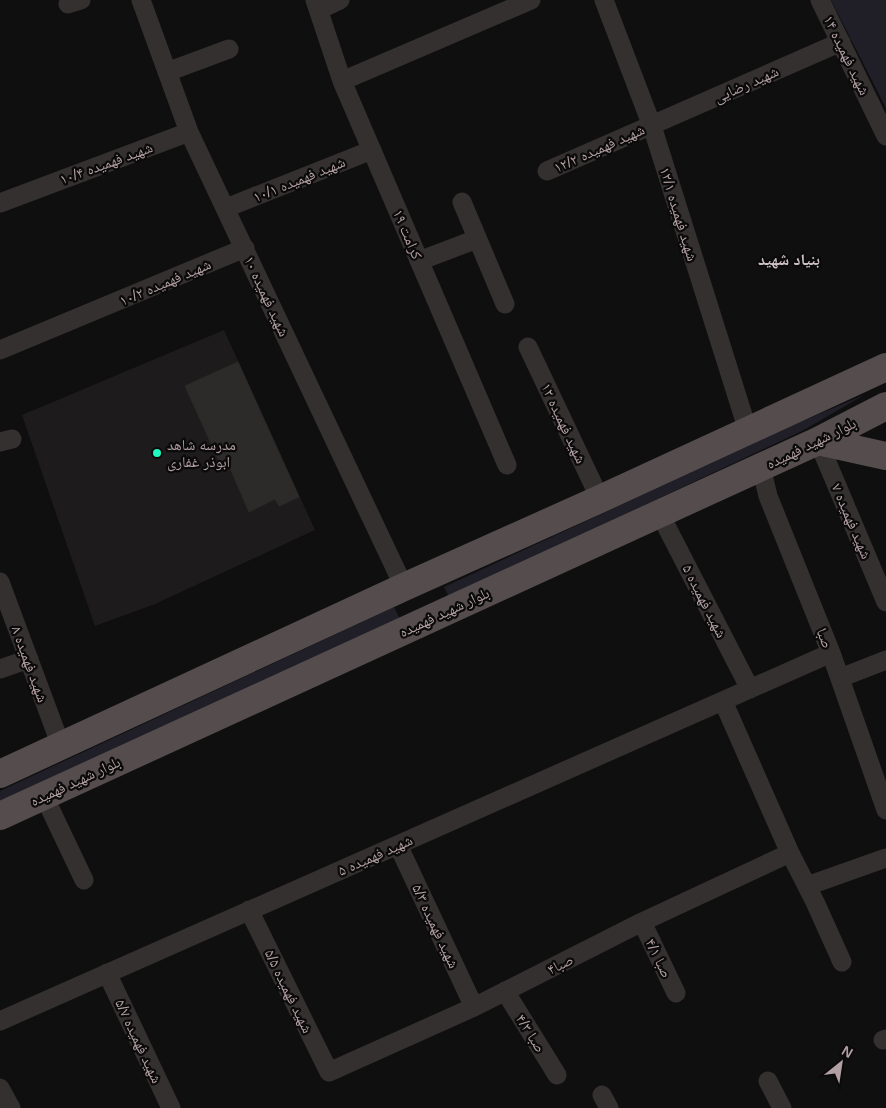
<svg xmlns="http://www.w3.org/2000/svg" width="886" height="1108" font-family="Helvetica,'Noto Naskh Arabic',sans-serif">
	<rect width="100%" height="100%" fill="#100f0f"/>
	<path fill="#1d1b1b" d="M224,330l91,200 -160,74 -60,22 -73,-211z"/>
	<path fill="#201f28" d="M831,0h55v108z
		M864,395l-62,36 -353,166 -5,-10 347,-161z
		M394,607l6,12 -400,182v-10z"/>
	<path fill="#2d2a2a" stroke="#2c2929" d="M238,362l61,135 -20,9 -4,-7 -26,13 -22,-51h-8l-34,-75z"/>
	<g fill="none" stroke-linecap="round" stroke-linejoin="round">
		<path stroke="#353030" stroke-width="19" d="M141,0l48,132 215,455
			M315,0l27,81 165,384
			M604,0l48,126 96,305
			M820,0l66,136
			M68,4l13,-4
			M319,10l21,-10
			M167,72l62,-23
			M342,81l189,-81
			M547,171l294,-129
			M462,202l43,102
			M0,203l189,-71
			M226,208l146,-58
			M419,261l58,-22
			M528,347l72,152
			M0,350l245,-102
			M818,441l68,161
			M0,442l12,-3
			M761,467l7,29 63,157 55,157
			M660,514l90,175
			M0,582l61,164
			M0,669l29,-10
			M840,678l46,-18
			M723,701l67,152 25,49 27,60
			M44,796l40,84
			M398,845l76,162
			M807,886l79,-28
			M249,910l80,162 145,-65 168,-85 148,-69
			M642,922l34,71
			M107,973l64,135
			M505,991l52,84
			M0,1021l831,-368
			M883,1040l3,-1
			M768,1081l14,27
			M0,1088l11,20
			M602,1095l7,13"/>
		<path stroke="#544c4d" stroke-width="28" d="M818,441l68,15
			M0,774l404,-187 196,-88 286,-132
			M0,816l818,-375 68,-35"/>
	</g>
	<circle fill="#1ff8c1" stroke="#0b0a0a" stroke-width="2" cx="157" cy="453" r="5"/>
	<g text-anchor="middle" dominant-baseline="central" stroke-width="4.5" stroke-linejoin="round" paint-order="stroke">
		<g font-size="15" fill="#b29fa3" stroke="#0b0a0a">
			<text transform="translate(847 55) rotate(64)">شهید فهمیده ۱۴</text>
			<text transform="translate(746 84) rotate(-24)">شهید رضایی</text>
			<text transform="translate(599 148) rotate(-24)">شهید فهمیده ۱۲/۲</text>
			<text transform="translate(106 163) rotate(-20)">شهید فهمیده ۱۰/۴</text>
			<text transform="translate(299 179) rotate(-22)">شهید فهمیده ۱۰/۱</text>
			<text transform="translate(679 214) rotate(73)">شهید فهمیده ۱۲/۱</text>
			<text transform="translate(408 234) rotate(67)">کرامت ۱۹</text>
			<text transform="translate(165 282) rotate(-23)">شهید فهمیده ۱۰/۲</text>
			<text transform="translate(267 296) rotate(65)">شهید فهمیده ۱۰</text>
			<text transform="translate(564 423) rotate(65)">شهید فهمیده ۱۲</text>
			<text transform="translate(811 443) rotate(-26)">بلوار شهید فهمیده</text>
			<text transform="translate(852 521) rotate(67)">شهید فهمیده ۷</text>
			<text transform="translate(705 601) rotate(63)">شهید فهمیده ۵</text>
			<text transform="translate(444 612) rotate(-25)">بلوار شهید فهمیده</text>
			<text transform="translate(825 638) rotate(68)">صبا</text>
			<text transform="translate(30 664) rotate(70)">شهید فهمیده ۸</text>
			<text transform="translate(75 781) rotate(-25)">بلوار شهید فهمیده</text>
			<text transform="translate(375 855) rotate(-24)">شهید فهمیده ۵</text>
			<text transform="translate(436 926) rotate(65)">شهید فهمیده ۵/۳</text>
			<text transform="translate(659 958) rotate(64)">صبا ۴/۱</text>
			<text transform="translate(560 964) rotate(-27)">صبا۴</text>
			<text transform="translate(289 991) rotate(64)">شهید فهمیده ۵/۵</text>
			<text transform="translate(531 1033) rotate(58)">صبا ۴/۳</text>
			<text transform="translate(139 1041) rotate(65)">شهید فهمیده ۵/۷</text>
		</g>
		<g font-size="15" fill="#b29fa3" stroke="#0b0a0a" text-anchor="start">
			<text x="167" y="444">مدرسه شاهد<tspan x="167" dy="17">ابوذر غفاری</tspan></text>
		</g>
		<g font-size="16" font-weight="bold" fill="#cec0c3" stroke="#0b0a0a">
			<text x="789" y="259">بنیاد شهید</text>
		</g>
	</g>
	<g transform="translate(841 1063) rotate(30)" stroke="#0b0a0a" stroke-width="4" paint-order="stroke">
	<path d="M0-4L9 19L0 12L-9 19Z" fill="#b29fa3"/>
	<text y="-8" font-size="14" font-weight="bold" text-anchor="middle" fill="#b29fa3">N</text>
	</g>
</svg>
